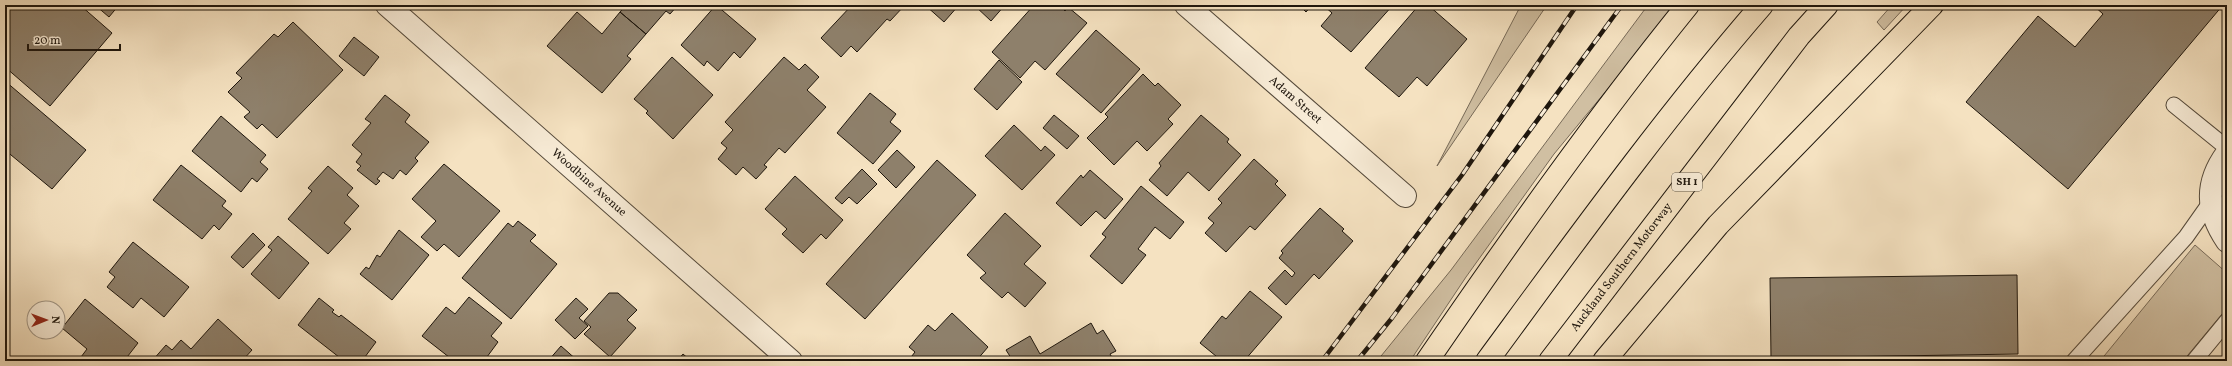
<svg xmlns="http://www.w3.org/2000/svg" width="2232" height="366" font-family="Vollkorn,serif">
	<rect width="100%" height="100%" fill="#f5e2c1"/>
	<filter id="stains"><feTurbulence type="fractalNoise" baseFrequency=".005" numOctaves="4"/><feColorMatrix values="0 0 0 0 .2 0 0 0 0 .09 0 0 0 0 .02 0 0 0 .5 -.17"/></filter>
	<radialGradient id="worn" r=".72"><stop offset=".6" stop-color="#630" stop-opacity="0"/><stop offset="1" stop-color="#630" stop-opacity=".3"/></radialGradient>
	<path fill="#d0bfa2" stroke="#776a58" d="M1521,5h26l-110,161z
		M1648,5h29l-123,149 -88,123 -56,84h-33l74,-91z
		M1892,5h15l-23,25 -7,-8z
		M2195,245l32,28v35l-44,53h-83z"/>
	<path fill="#8e806b" stroke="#1e160d" d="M5,5h75l32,28 -62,73 -45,-39z
		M95,5h24l-10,12z
		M626,5h52l-8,9 -4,-3 -20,23 -26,-22z
		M716,5l40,34 -16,19 -6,-6 -16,19 -11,-10 -3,5 -23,-21z
		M852,5h53l-15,16 -3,-2 -30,33 -6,-6 -10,11 -20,-19z
		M925,5h34l-15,17z
		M974,5h31l-14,16z
		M1034,5h25l6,6 3,-4 19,16 -42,47 -10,-9 -15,17 -28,-26z
		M1299,5h13l-6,7z
		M1323,5h70l-42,47 -30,-26 11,-13z
		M1419,5h9l39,34 -40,47 -10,-9 -18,20 -34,-29z
		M2093,5h130l-155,184 -102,-87 72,-86 37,31 28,-33z
		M577,12l25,22 18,-22 26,22 -19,22 4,3 -29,34 -55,-47z
		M293,22l50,48 -66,68 -15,-14 -5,5 -13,-12 6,-5 -22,-20 14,-14 -6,-5 38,-39 4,3z
		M1096,30l44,39 -39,44 -45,-39z
		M354,37l25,20 -15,19 -25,-20z
		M672,57l41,38 -40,44 -27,-26 2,-2 -14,-12z
		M784,57l15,13 6,-6 14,13 -12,13 19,17 -41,46 -6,-5 -15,17 3,2 -11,12 -13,-12 -7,8 -18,-16 9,-11 -6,-5 12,-13 -8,-8z
		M999,60l23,22 -25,28 -23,-21z
		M1143,74l12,12 3,-3 23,22 -13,14 5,5 -26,27 -10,-10 -23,24 -27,-27 21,-21 -3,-3z
		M5,81l81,69 -34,39 -47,-39z
		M870,93l26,21 -6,8 11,9 -28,33 -36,-31z
		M385,95l25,20 -5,7 24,20 -14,16 3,3 -12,14 -6,-5 -7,9 -10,-7 -6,7 3,2 -4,4 -19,-15 4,-4 -5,-4 6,-8 -10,-9 19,-22 -6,-4z
		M1054,115l25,21 -12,13 -24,-21z
		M1201,115l28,24 -2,3 14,13 -32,36 -21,-19 -21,24 -18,-16 12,-14 -2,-3z
		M221,116l45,39 -6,7 8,7 -11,13 -5,-4 -11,14 -49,-41z
		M1014,125l27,26 4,-5 10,9 -33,35 -37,-34z
		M897,150l18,17 -19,21 -18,-18z
		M1254,159l24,22 -3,3 11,11 -31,35 -5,-4 -24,26 -21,-19 9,-10 -6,-5 14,-15 -4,-4z
		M937,160l39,35 -111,124 -39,-35z
		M444,164l56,47 -41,46 -15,-13 -7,7 -16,-14 15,-16 -24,-22z
		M181,165l45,36 -4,5 10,8 -13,16 -5,-5 -12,14 -49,-39z
		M328,166l25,22 -6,7 12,11 -15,17 7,6 -23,25 -40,-35 24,-28 -4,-3z
		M862,169l15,15 -20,20 -8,-7 -7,7 -7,-6z
		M1090,170l33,29 -18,20 -9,-8 -15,15 -25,-23 25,-28 2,3z
		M795,176l48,44 -17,19 -5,-5 -18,19 -21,-19 5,-5 -22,-20z
		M1141,186l43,36 -14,17 -15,-12 -17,22 8,6 -24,29 -32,-28 16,-19 -4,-3z
		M1320,208l24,21 -2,2 11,10 -34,38 -5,-5 -28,31 -18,-17 17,-18 7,7 3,-4 -16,-15 4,-5 -2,-2z
		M1005,213l36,33 -17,18 22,19 -21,24 -17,-15 -6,6 -22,-20 6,-5 -19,-18z
		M518,221l18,14 -6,6 27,23 -46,55 -49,-41 46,-55 5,4z
		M399,230l30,25 -37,45 -32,-26 6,-7 3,2 8,-14 3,2z
		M253,233l12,12 -22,23 -12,-11z
		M278,236l31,27 -30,36 -28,-25 21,-24 -4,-3z
		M133,242l56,45 -25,30 -23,-19 -8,10 -26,-21 8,-10 -6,-5z
		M2017,275l1,79 -247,4 -1,-80z
		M1250,291l32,26 -38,44h-22l-22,-18 22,-27 4,3z
		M609,293h9l19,17 -10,10 9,8 -26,29 -26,-23 7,-7 -7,-6z
		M469,297l33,26 -11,13 7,6 -14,19h-17l-2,-2 -2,2h-9l-32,-25 24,-29 9,7z
		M319,298l15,12 -2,2 7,5 2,-2 35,27 -14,19h-18l-46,-36z
		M576,298l12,11 -9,9 9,8 -13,13 -20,-19z
		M85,299l53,44 -14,18h-46l9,-12 -25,-21z
		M952,313l36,34 -12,14h-68l7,-9 -6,-5 19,-22 7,6z
		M218,319l34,31 -10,11h-90l14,-16 6,5 9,-10 10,9z
		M1091,323l6,11 6,-4 13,21 -6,3 4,7h-101l-7,-11 24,-14 10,18z
		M561,346l17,15h-30z
		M683,354l8,7h-14z"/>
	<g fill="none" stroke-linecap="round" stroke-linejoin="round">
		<defs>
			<path id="service" d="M2174,105l53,43
				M2074,361l112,-124 24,-34
				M2194,361l33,-40"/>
			<g id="minor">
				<path id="s1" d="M387,5l404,356"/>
				<path id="s2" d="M1186,5l219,191"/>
				<path d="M2227,153c-22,30 -21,57 0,88"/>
			</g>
			<g id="motorway">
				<path d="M1427,361c83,-121 168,-241 261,-356"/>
				<path d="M1487,361c89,-121 177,-243 275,-356"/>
				<path id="s3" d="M1550,361l249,-325 28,-31"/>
				<path d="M1604,361l114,-136 214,-220"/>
			</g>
		</defs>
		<use href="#service" stroke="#54493a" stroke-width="17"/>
		<use href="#minor" stroke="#54493a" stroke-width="24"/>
		<use href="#motorway" stroke="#1e160d" stroke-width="24"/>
		<use href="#service" stroke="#f8ecd7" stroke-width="15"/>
		<use href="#minor" stroke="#f8ecd7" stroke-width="22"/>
		<use href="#motorway" stroke="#f5e2c1" stroke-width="22"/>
		<defs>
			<path id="rail" d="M1322,361l140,-186 115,-170
				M1357,361l35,-43 230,-313"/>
		</defs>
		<use href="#rail" stroke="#1e160d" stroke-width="4.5"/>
		<use href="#rail" stroke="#f8ecd7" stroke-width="3" stroke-dasharray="9" stroke-linecap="butt"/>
	</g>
	<g text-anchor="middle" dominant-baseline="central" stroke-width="4" stroke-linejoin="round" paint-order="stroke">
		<rect fill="#f8ecd7" stroke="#5f564a" stroke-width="1" x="1672" y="173" width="30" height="18" rx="3"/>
		<g font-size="11" font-weight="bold" fill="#1e160d">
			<text x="1687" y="182">SH 1</text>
		</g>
		<g font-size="12" fill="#1e160d" stroke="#f8ecd7">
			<text stroke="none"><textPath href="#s2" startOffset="145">Adam Street</textPath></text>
			<text stroke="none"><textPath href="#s1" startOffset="269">Woodbine Avenue</textPath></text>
			<text stroke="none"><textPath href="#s3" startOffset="118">Auckland Southern Motorway</textPath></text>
		</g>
	</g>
	<rect width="2232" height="366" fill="none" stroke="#f5e2c1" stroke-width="20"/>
	<rect x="6" y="6" width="2220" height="354" fill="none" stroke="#1e160d" stroke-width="2"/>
	<rect x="10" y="10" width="2212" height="346" fill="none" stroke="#1e160d"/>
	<g transform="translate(46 320) rotate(89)"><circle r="19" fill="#f8ecd7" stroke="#a19686"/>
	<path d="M0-3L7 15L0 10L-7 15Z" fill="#8f2418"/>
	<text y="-6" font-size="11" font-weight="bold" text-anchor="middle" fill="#1e160d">N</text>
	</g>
	<path d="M28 44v6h92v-6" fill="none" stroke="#1e160d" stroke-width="2"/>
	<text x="34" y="44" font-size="12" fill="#1e160d" stroke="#f8ecd7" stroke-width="3" paint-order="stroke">20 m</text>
	<rect width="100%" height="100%" filter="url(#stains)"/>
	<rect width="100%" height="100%" fill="url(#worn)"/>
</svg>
